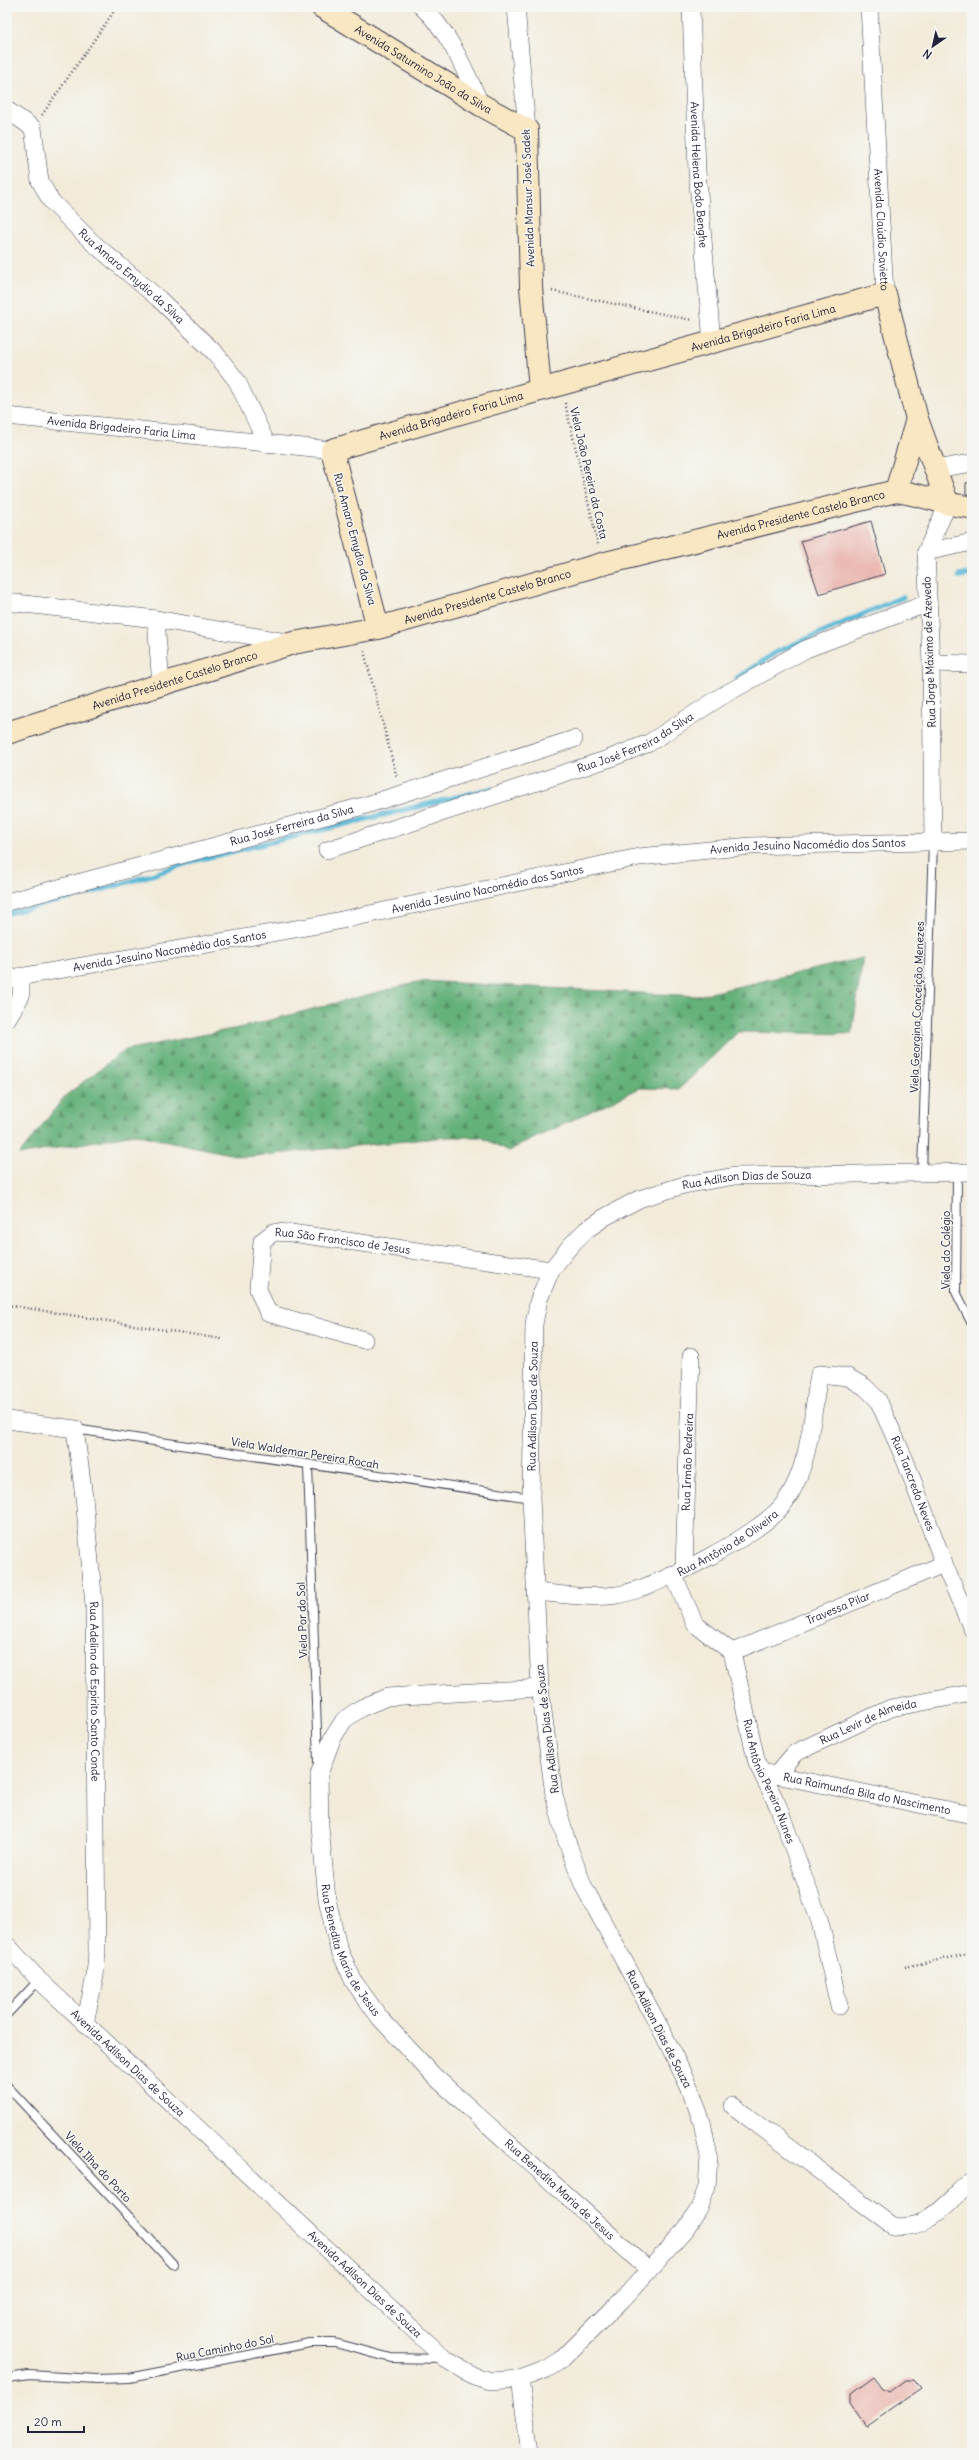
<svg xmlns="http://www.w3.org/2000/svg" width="979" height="2460" font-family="Delius,sans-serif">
	<defs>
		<pattern id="forest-firs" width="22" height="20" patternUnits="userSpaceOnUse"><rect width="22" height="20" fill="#65b17a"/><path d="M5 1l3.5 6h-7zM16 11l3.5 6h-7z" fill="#539065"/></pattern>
	</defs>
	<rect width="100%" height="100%" fill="#f6f6f2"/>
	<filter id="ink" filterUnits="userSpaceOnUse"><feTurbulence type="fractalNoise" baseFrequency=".025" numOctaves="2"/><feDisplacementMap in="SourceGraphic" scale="8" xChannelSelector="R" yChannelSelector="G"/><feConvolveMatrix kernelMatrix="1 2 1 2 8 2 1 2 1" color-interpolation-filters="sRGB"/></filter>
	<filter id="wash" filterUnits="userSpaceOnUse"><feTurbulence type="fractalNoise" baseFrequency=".012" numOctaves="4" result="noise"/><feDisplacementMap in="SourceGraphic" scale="16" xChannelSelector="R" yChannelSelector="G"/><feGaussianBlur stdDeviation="0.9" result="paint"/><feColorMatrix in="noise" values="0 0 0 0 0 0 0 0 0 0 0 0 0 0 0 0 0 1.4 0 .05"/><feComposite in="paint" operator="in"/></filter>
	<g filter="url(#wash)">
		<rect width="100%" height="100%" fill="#f2ebda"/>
		<path fill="url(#forest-firs)" stroke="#446a5a" d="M863,958l-11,76 -114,-2 -59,57 -40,-1 -131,63 -27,-14h-34l-203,20 -110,-23 -115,21 46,-59 60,-46 118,-23 178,-46 276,15z"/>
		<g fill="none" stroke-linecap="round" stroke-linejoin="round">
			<path stroke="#57b7d6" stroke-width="5.5" d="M959,576l13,-2
				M737,678l40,-26 126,-55
				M7,913c64,-14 127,-31 189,-53l295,-71"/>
		</g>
		<g id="blocks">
			<path fill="#e9b2ac" d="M972,482v13l-6,-1v-11z
				M871,521l14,53 -66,20 -18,-53z
				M873,2377l9,12 7,3 16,-12h9l7,9 -55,38 -16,-23v-10z"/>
		</g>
	</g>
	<g filter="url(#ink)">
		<use href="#blocks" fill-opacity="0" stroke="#414053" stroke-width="1"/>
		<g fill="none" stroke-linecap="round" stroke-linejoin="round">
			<defs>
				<path id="lane" d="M922,1172l11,-330
					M957,1173l-1,119 16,32
					M75,1429l456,69
					M308,1465l10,297
					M7,2014l32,-34
					M7,2086l166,178
					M7,2378l22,-3 67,4 33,-1 181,-35h25l56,15 52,1"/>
				<g id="street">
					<path d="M422,7c28,25 43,64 59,98"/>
					<path d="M516,7l11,123"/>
					<path id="s1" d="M691,7l6,164 15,171"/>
					<path id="s2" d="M869,7l16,287"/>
					<path id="s3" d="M7,110l26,18 7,53 11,20 41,41 67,57 57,55 21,27 30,63"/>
					<path id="s4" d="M7,416l325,34"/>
					<path d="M935,469l37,-6"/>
					<path d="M926,552l46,-10"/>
					<path d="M7,602l149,17 136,24"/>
					<path d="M156,619l5,67"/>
					<path d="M931,663l41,1"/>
					<path d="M933,842l-2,-179 -5,-111 22,-48"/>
					<path id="s5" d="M327,850l281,-91 41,-16 73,-47 84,-47 122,-46"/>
					<path id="s6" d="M7,902l356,-96 211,-67"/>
					<path id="s7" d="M7,979l311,-54 321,-68 111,-11 222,-5"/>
					<path d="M7,1019l14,-23v-20"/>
					<path id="s8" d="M364,1340l-96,-27 -10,-24 4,-48 12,-9 17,1 260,37"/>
					<path id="s9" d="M7,1420l68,9 9,68 10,108 3,347 -2,24 -10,47"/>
					<path id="s10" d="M684,1568l7,-212"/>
					<path id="s11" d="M673,1574l22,50 37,28 25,111 21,43 42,116 19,84"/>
					<path id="s12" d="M535,1592c27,2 55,7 82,3 38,-6 147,-62 168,-93 25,-35 27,-86 34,-128l29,3 17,10 13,13 27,60 39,104 28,65"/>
					<path id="s13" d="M732,1652l212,-88"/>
					<path id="s14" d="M540,1688l-153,9 -26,11 -17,12 -12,19 -13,35 1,52 7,73 11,48 16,35 26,36 53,57 216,195"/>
					<path id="s15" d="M766,1773l206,42"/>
					<path id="s16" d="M776,1775l19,-22 96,-45 81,-15"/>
					<path id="s17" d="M7,1945l32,35 406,379 29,17 17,5 29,-2 27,-10 14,-9 62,-61 63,-70 13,-20 8,-22 2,-30 -7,-35 -11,-31 -27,-56 -81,-150 -17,-46 -12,-44 -14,-107 -9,-190 3,-174 5,-25 12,-29 20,-25 15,-15 19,-13 34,-18 45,-14 51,-9 237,-4"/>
					<path d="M733,2106l160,120c36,6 54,-25 79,-45"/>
					<path d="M520,2379l10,74"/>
				</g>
				<g id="secondary">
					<path id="s18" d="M322,7l159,98 46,25 4,157 9,103"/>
					<path d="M896,491l21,-72"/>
					<path id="s19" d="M378,628l-46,-178 208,-60 345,-96 32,125 31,85"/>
					<path id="s20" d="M7,733l286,-90 85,-15 224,-64 294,-73c26,3 50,15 76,16"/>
				</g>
			</defs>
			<use href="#lane" stroke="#414053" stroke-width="10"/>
			<use href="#street" stroke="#414053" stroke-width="18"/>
			<use href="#secondary" stroke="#414053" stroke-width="24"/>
			<path stroke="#414053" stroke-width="2.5" stroke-dasharray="1 3" stroke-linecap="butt" d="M42,115l75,-108
				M552,291l140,29
				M565,403l33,141
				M364,651l33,127
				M7,1305l215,34
				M905,1967l67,-14"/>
			<use href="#lane" stroke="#fff" stroke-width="8"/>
			<use href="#street" stroke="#fff" stroke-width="17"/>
			<use href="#secondary" stroke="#f9e7c3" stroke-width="22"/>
		</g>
	</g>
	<g text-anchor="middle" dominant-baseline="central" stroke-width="3" stroke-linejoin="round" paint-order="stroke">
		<g font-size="11" fill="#22223b" stroke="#f6f6f2">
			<text stroke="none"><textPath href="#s18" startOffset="119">Avenida Saturnino João da Silva</textPath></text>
			<text stroke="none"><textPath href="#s1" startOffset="168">Avenida Helena Bodo Benghe</textPath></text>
			<text transform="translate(528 198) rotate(-92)">Avenida Mansur José Sadek</text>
			<text stroke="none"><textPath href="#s2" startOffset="223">Avenida Claúdio Savietto</textPath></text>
			<text stroke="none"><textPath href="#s3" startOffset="218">Rua Amaro Emydio da Silva</textPath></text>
			<text stroke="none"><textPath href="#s19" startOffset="632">Avenida Brigadeiro Faria Lima</textPath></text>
			<text stroke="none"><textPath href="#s19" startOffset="308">Avenida Brigadeiro Faria Lima</textPath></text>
			<text stroke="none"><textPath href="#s4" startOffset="115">Avenida Brigadeiro Faria Lima</textPath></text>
			<text transform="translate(589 473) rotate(77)">Viela João Pereira da Costa</text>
			<text stroke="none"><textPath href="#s20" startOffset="824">Avenida Presidente Castelo Branco</textPath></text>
			<text transform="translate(355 539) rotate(75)">Rua Amaro Emydio da Silva</text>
			<text stroke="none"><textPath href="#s20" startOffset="500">Avenida Presidente Castelo Branco</textPath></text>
			<text transform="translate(929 652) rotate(-92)">Rua Jorge Máximo de Azevedo</text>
			<text stroke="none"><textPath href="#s20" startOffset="176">Avenida Presidente Castelo Branco</textPath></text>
			<text stroke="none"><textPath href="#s5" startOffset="327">Rua José Ferreira da Silva</textPath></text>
			<text stroke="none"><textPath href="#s6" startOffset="295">Rua José Ferreira da Silva</textPath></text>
			<text stroke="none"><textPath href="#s7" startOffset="813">Avenida Jesuíno Nacomédio dos Santos</textPath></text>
			<text stroke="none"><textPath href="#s7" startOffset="489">Avenida Jesuíno Nacomédio dos Santos</textPath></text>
			<text stroke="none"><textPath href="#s7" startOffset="165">Avenida Jesuíno Nacomédio dos Santos</textPath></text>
			<text transform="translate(917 1007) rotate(-88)">Viela Georgina Conceição Menezes</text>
			<text stroke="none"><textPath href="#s17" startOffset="2137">Rua Adílson Dias de Souza</textPath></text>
			<text stroke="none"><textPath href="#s8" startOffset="258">Rua São Francisco de Jesus</textPath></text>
			<text transform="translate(946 1250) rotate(-90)">Viela do Colégio</text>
			<text stroke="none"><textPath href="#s17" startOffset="1773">Rua Adilson Dias de Souza</textPath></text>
			<text transform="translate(305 1453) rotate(9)">Viela Waldemar Pereira Rocah</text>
			<text stroke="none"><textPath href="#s10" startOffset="106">Rua Irmão Pedreira</textPath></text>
			<text stroke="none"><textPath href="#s12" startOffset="568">Rua Tancredo Neves</textPath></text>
			<text stroke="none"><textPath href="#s12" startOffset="205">Rua Antônio de Oliveira</textPath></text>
			<text stroke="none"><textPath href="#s13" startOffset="115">Travessa Pilar</textPath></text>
			<text transform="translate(302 1620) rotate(-92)">Viela Por do Sol</text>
			<text stroke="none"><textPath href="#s9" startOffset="332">Rua Adelino do Espírito Santo Conde</textPath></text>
			<text stroke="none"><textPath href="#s16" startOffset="109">Rua Levir de Almeida</textPath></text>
			<text transform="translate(547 1729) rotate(-97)">Rua Adilson Dias de Souza</text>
			<text stroke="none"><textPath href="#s11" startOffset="236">Rua Antônio Pereira Nunes</textPath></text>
			<text stroke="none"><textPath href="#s15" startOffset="103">Rua Raimunda Bila do Nascimento</textPath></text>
			<text stroke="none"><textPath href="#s14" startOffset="444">Rua Benedita Maria de Jesus</textPath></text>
			<text transform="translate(659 2029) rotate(63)">Rua Adilson Dias de Souza</text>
			<text stroke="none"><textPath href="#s17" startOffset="169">Avenida Adilson Dias de Souza</textPath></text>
			<text transform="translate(98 2167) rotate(47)">Viela Ilha do Porto</text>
			<text stroke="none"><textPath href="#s14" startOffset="768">Rua Benedita Maria de Jesus</textPath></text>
			<text stroke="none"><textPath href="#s17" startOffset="493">Avenida Adilson Dias de Souza</textPath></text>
			<text transform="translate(225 2348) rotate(-11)">Rua Caminho do Sol</text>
		</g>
	</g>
	<rect width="979" height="2460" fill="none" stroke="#f6f6f2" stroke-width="24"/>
	<g transform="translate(933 46) rotate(214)" stroke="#f6f6f2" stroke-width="3" paint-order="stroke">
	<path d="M0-3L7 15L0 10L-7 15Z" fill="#22223b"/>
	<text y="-6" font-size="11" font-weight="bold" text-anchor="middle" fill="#22223b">N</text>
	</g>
	<path d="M28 2426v6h56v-6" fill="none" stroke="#22223b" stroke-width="2"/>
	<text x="34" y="2426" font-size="12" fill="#22223b" stroke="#f6f6f2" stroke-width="3" paint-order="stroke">20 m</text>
</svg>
